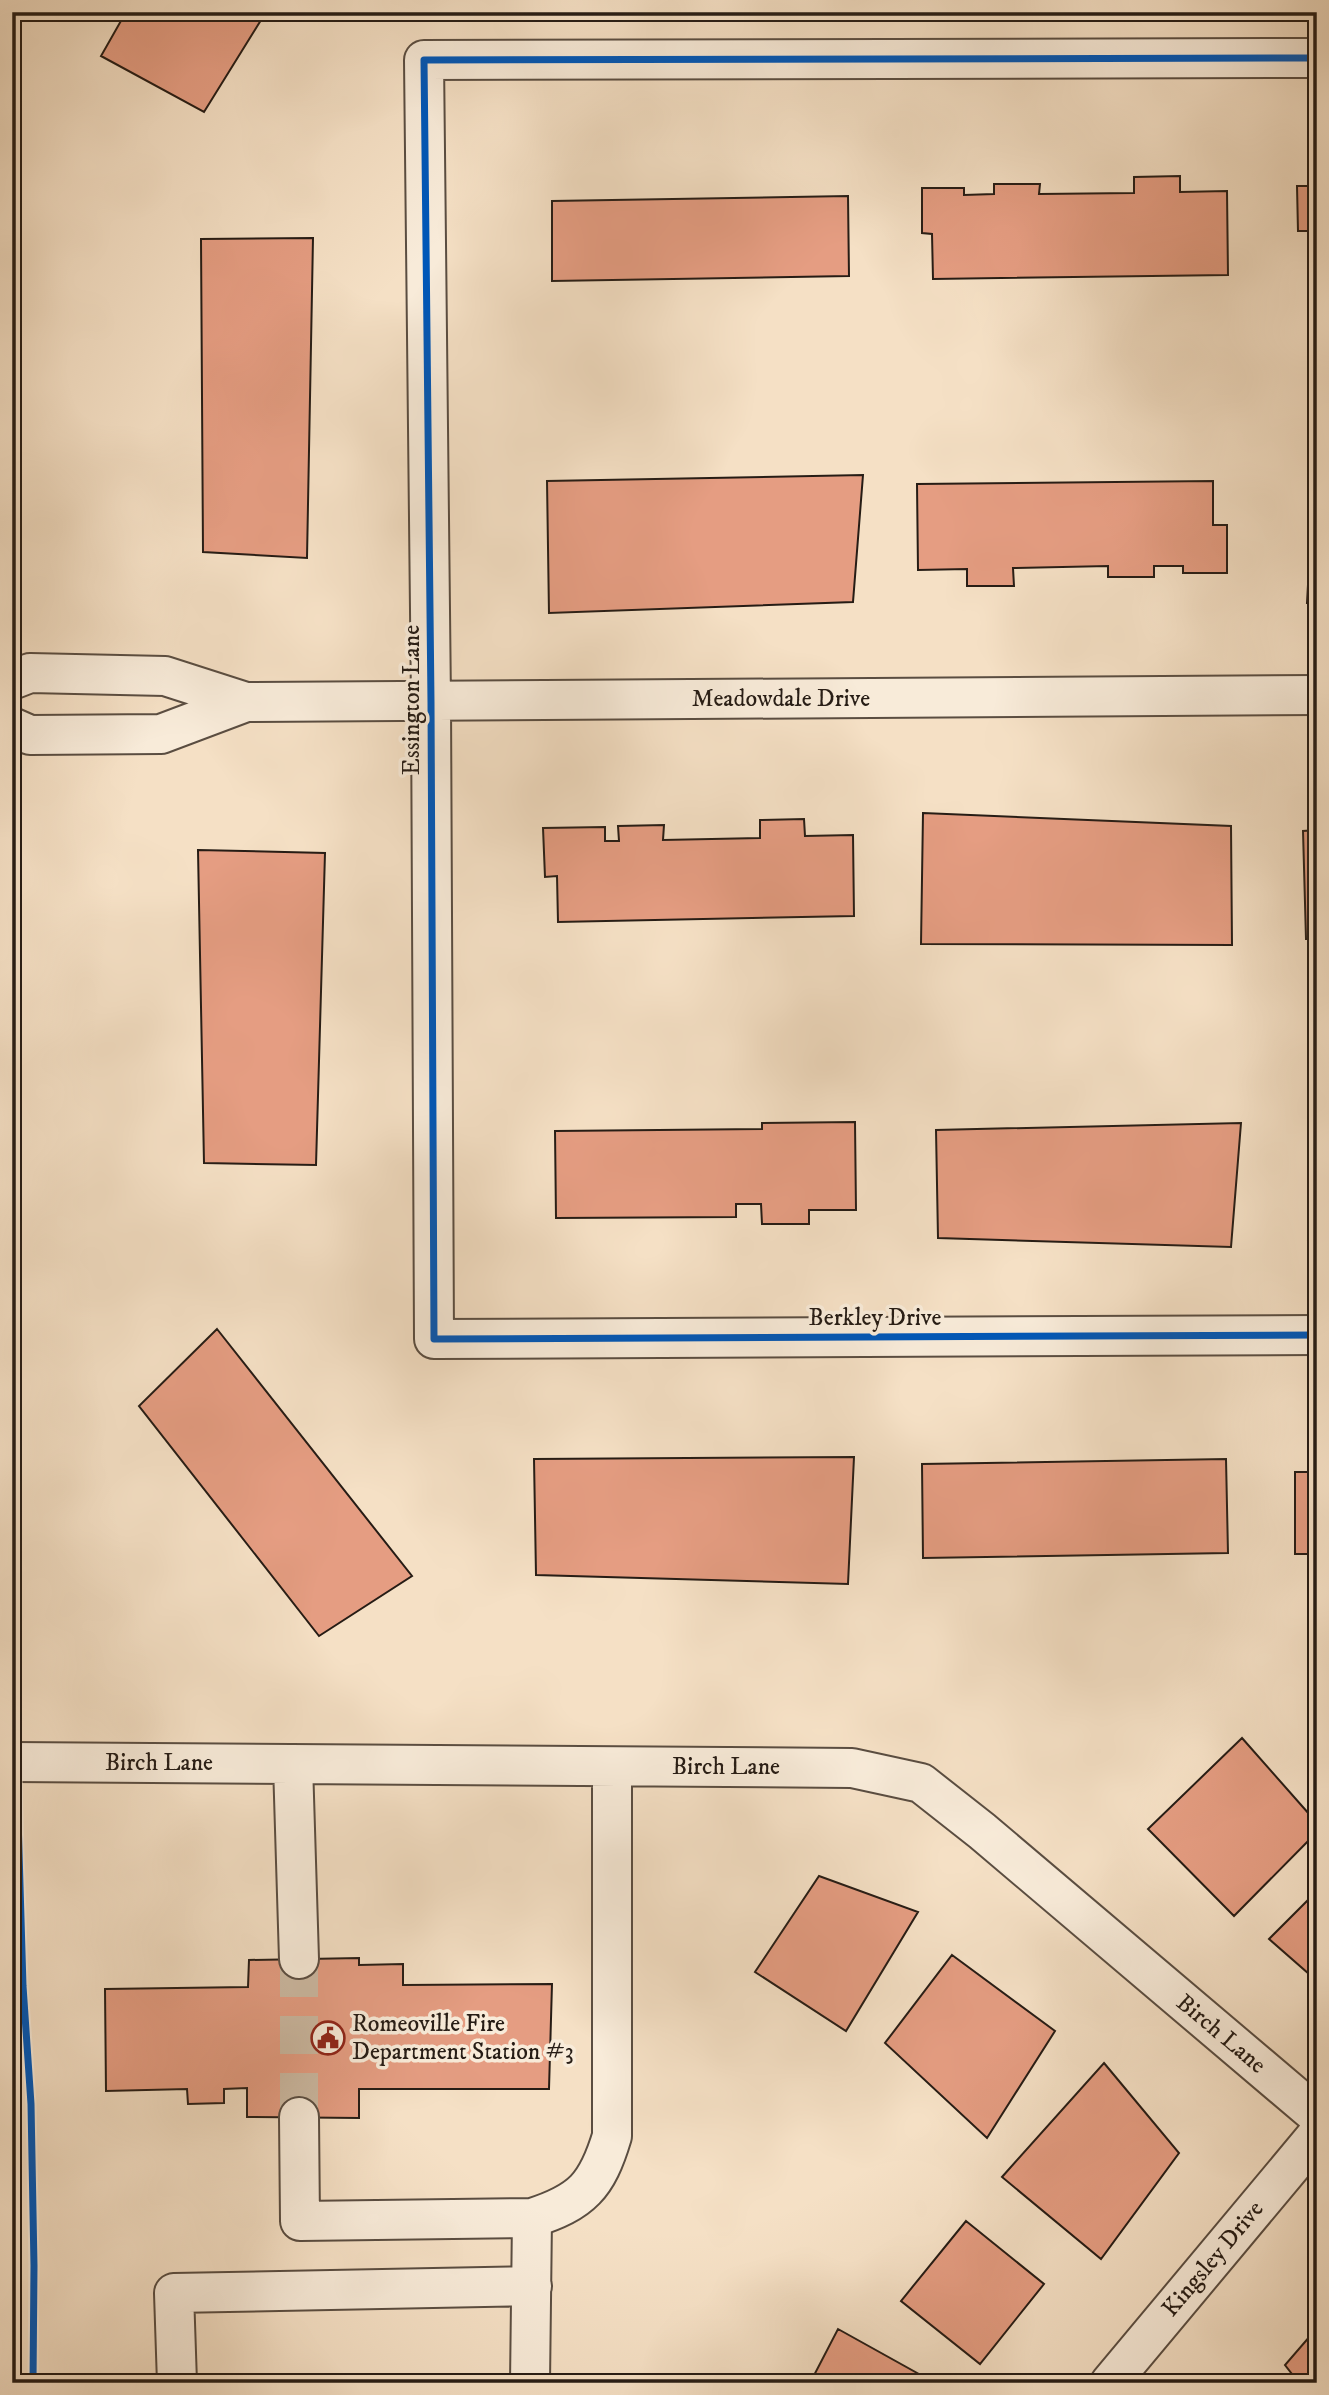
<svg xmlns="http://www.w3.org/2000/svg" width="1329" height="2395" font-family="'IM FELL DW Pica',serif">
	<rect width="100%" height="100%" fill="#f5e0c5"/>
	<filter id="stains"><feTurbulence type="fractalNoise" baseFrequency=".00286" numOctaves="4"/><feColorMatrix values="0 0 0 0 .2 0 0 0 0 .09 0 0 0 0 .02 0 0 0 .5 -.17"/></filter>
	<radialGradient id="worn" r=".72"><stop offset=".6" stop-color="#630" stop-opacity="0"/><stop offset="1" stop-color="#630" stop-opacity=".3"/></radialGradient>
	<path fill="#e59d82" stroke="#261c15" stroke-width="2" d="M126,12h140l-62,100 -103,-56z
		M1180,176v16l47,-1 1,84 -295,4 -1,-45 -10,-1v-45h42v7l30,-1v-10h46l-1,10 95,-1v-16z
		M1297,186h20v90h-8l-1,-45h-10z
		M848,196l1,80 -297,5v-80z
		M313,238l-6,320 -104,-6 -2,-313z
		M863,475l-10,127 -304,11 -2,-132z
		M1314,476h3v127h-10z
		M1213,481v44h14v48h-44v-7h-29v11h-46v-11l-95,2 1,18h-47v-17l-49,1 -1,-86z
		M923,813l308,13 1,119 -311,-1z
		M804,819l1,17 48,-1 1,81 -296,6 -1,-46 -12,1 -2,-49 62,-1v14h14l-1,-15 46,-1 -1,15 97,-2v-18z
		M1317,830v109h-11l-3,-108z
		M198,850l127,3 -9,312 -112,-2z
		M855,1122l1,88h-47v14h-47l-1,-20h-25v13l-180,1 -1,-87 207,-2v-6z
		M1241,1123l-10,124 -293,-9 -2,-108z
		M1310,1125h7v115h-9z
		M217,1329l195,247 -93,60 -180,-230z
		M854,1457l-6,127 -312,-9 -2,-116z
		M1226,1459l2,94 -305,5 -1,-94z
		M1295,1472h22v82h-22z
		M1242,1738l75,85v9l-83,84 -86,-87z
		M819,1876l99,36 -72,119 -91,-59z
		M1317,1891v90l-48,-42z
		M952,1955l103,76 -68,107 -102,-95z
		M359,1958v7l44,-1v21l149,-1 -3,105h-190v29l-112,-1v-29l-23,1v14l-36,1 -1,-15 -81,2 -1,-102 143,-2 1,-27z
		M1104,2063l75,90 -78,106 -99,-82z
		M966,2221l78,63 -64,80 -79,-63z
		M1317,2328v55h-18l-14,-18z
		M838,2329l97,54h-125z"/>
	<g fill="none" stroke-linecap="round" stroke-linejoin="round">
		<path stroke="#ccb9a2" stroke-width="38" stroke-dasharray="38 19" stroke-linecap="butt" d="M299,1959v158"/>
		<defs>
			<path id="minor" d="M1317,58l-893,2 7,642 3,637 883,-4
				M12,680l18,-7 135,3 81,26 1071,-7
				M12,727l18,8 131,-1 85,-32
				M12,1762l840,6 69,15 61,48 335,284
				M293,1764l6,195
				M299,2117l1,104 232,-3c50,-16 65,-32 80,-82v-369
				M177,2383l-3,-90 358,-7
				M530,2383l2,-165
				M1110,2383l207,-248"/>
		</defs>
		<use href="#minor" stroke="#5a4d41" stroke-width="42"/>
		<use href="#minor" stroke="#f8ebd9" stroke-width="38"/>
		<defs>
			<path id="cycleway" d="M1317,58l-893,2 7,642 3,637 883,-4
				M12,1615l11,371 8,118 3,162 -1,117"/>
		</defs>
		<use href="#cycleway" stroke="#f8ebd9" stroke-width="11"/>
		<use href="#cycleway" stroke="#0057b8" stroke-width="7"/>
	</g>
	<defs>
		<symbol id="civic-ring" viewBox="-11 -11 22 22"><circle r="9.5" fill="#f8ebd9" stroke="#8f2418" stroke-width="1.5"/><path d="M-.6-6.5H3V-4.5H.6V-3L4-1V1h2V6H-6V1h2V-1L-.6-3ZM-1.2 2.5V6h2.4V2.5Z" fill="#8f2418"/></symbol>
	</defs>
	<g fill-rule="evenodd">
		<use href="#civic-ring" x="309" y="2019" width="38" height="38"/>
	</g>
	<g text-anchor="middle" dominant-baseline="central" stroke-width="7" stroke-linejoin="round" paint-order="stroke">
		<g font-size="24" fill="#261c15" stroke="#f8ebd9">
			<text x="781" y="699">Meadowdale Drive</text>
			<text transform="translate(412 700) rotate(-90)">Essington Lane</text>
			<text x="875" y="1318">Berkley Drive</text>
			<text x="159" y="1763">Birch Lane</text>
			<text x="726" y="1767">Birch Lane</text>
			<text transform="translate(1221 2034) rotate(40)">Birch Lane</text>
			<text transform="translate(1213 2259) rotate(-50)">Kingsley Drive</text>
		</g>
		<g font-size="24" fill="#261c15" stroke="#f8ebd9" text-anchor="start">
			<text x="352" y="2024">Romeoville Fire<tspan x="352" dy="28">Department Station #3</tspan></text>
		</g>
	</g>
	<rect width="1329" height="2395" fill="none" stroke="#f5e0c5" stroke-width="42"/>
	<rect x="14" y="14" width="1301" height="2367" fill="none" stroke="#261c15" stroke-width="3.5"/>
	<rect x="21" y="21" width="1287" height="2353" fill="none" stroke="#261c15" stroke-width="2"/>
	<rect width="100%" height="100%" filter="url(#stains)"/>
	<rect width="100%" height="100%" fill="url(#worn)"/>
</svg>
